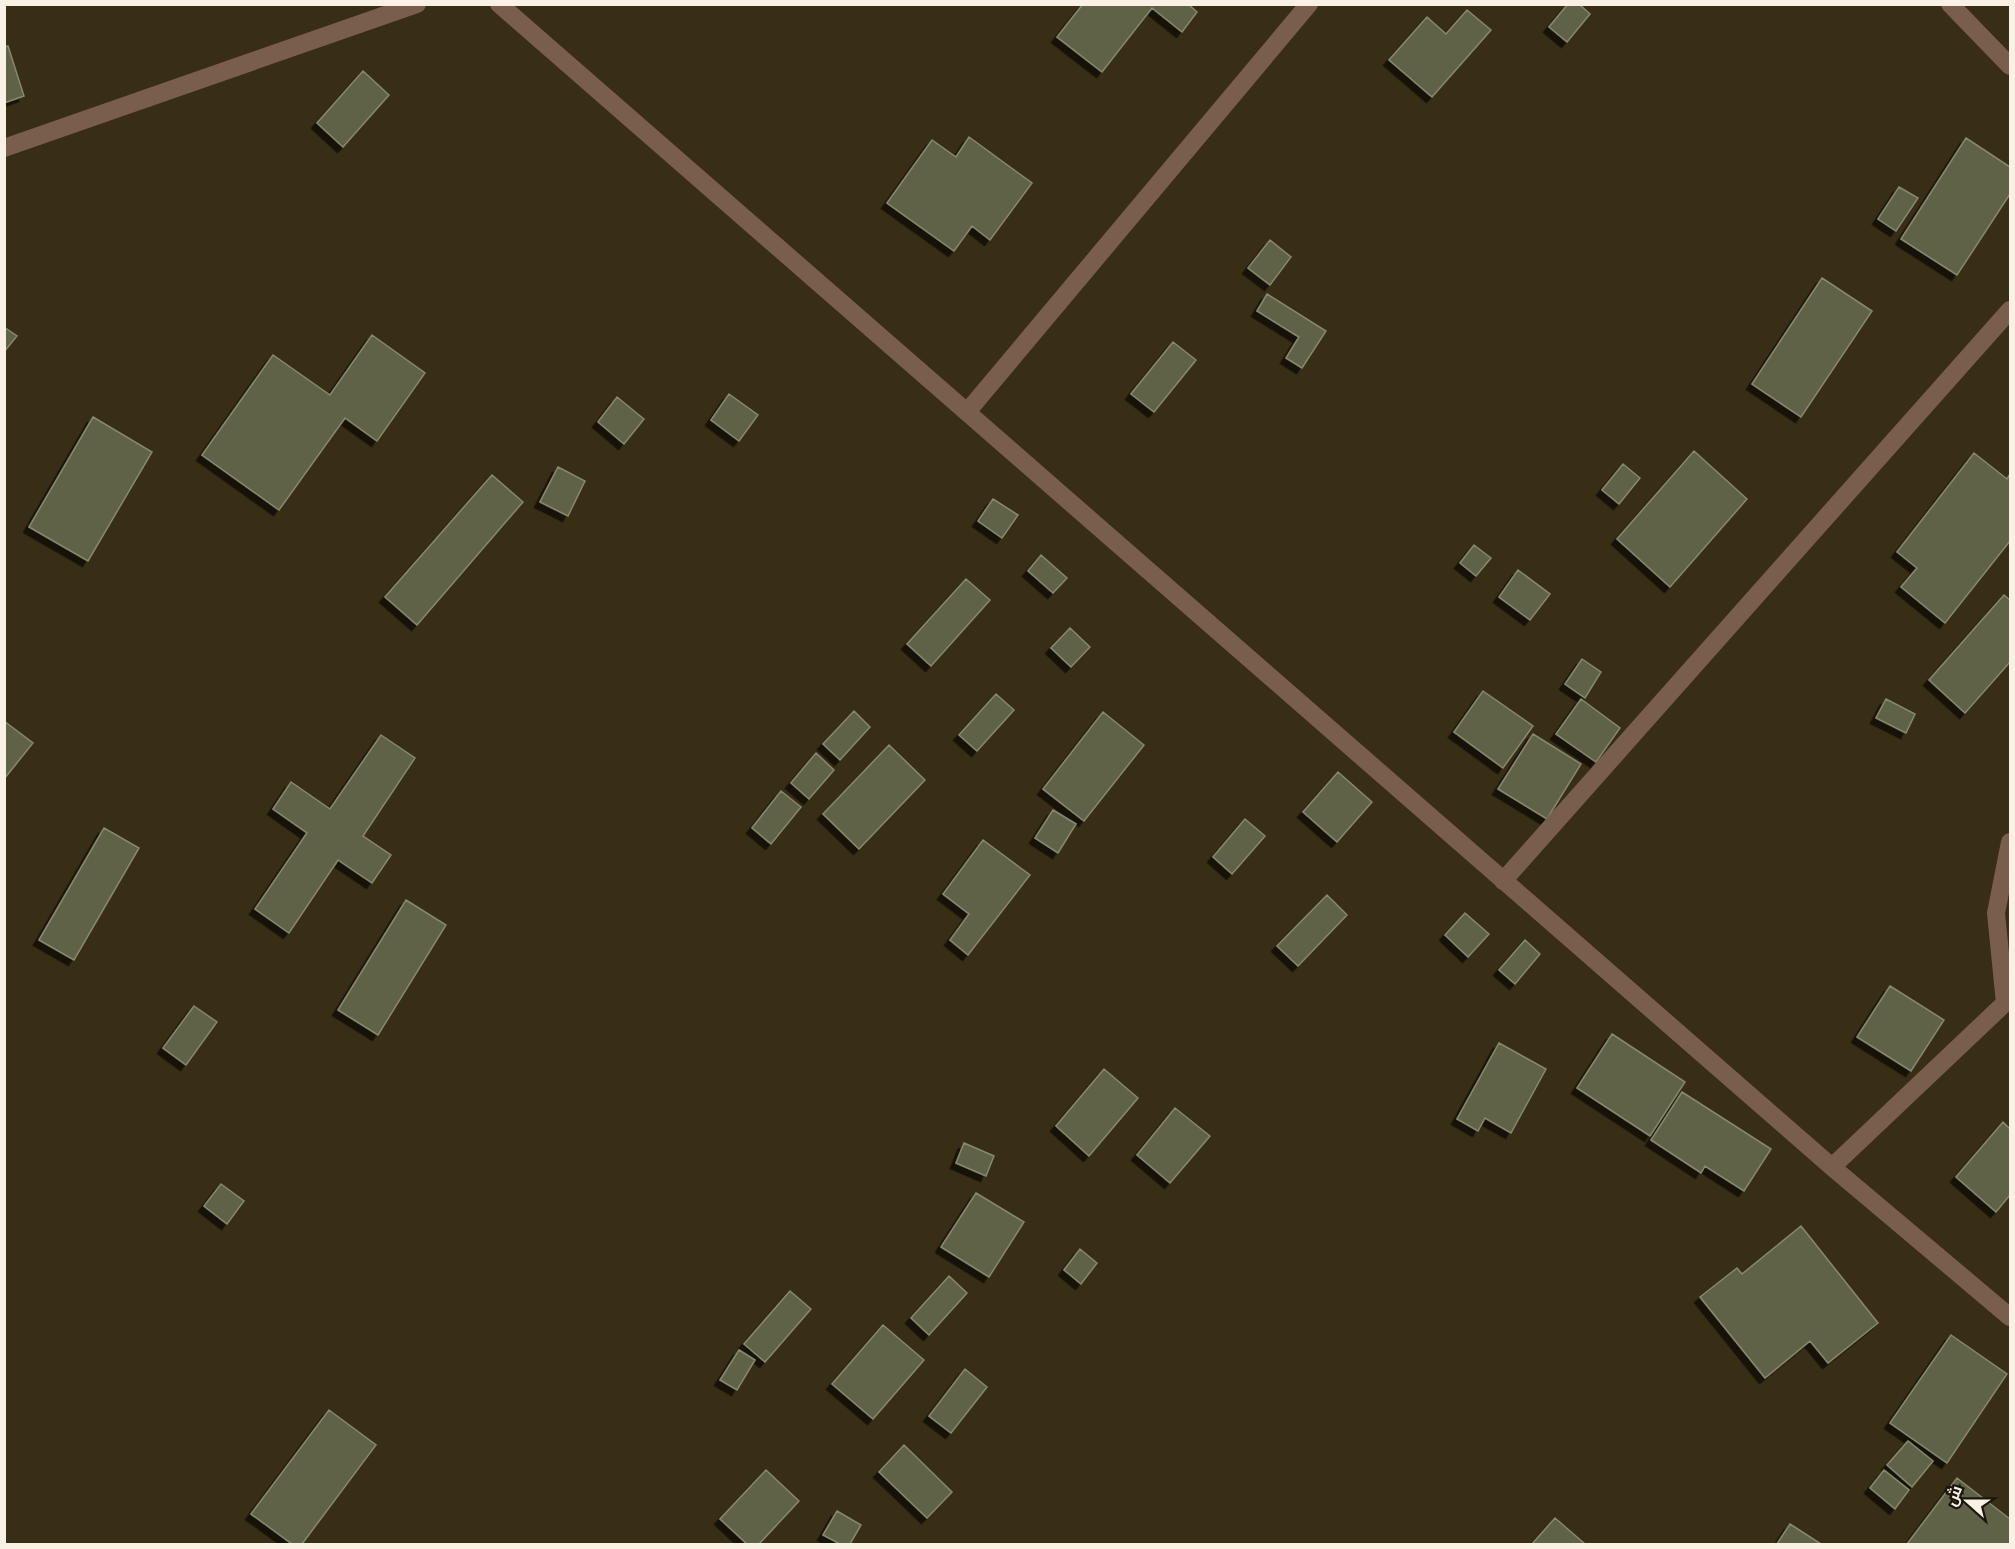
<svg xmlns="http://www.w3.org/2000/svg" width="2015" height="1549" font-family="Poppins,Cairo,sans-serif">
	<defs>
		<filter id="shadow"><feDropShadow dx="-5.5" dy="5.5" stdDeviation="0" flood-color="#0009"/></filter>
	</defs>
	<rect width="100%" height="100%" fill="#382d15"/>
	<path fill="#5f6247" stroke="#86896d" stroke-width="1.5" filter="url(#shadow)" d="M1083,4h105l9,8 -15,20 -30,-24 -50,64 -45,-35z
		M1568,4h11l11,10 -23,28 -18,-15z
		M1467,10l24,20 -59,67 -43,-37 38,-43 19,17z
		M8,46l16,50 -20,7v-56z
		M363,71l26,24 -46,52 -26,-24z
		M969,137l63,46 -42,57 -18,-14 -18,25 -67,-48 45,-63 24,17z
		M1966,138l44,29v27l-53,81 -56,-36z
		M1899,187l19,11 -22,33 -18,-12z
		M1270,240l21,17 -21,28 -22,-17z
		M1822,278l50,33 -71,106 -49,-33z
		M1267,294l59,37 -24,37 -16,-10 13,-21 -42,-26z
		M4,327l13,9 -13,16z
		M372,335l53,38 -48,68 -32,-23 -66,92 -77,-55 71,-100 57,40z
		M1173,342l23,18 -42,52 -23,-18z
		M729,394l29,21 -19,26 -28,-21z
		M617,397l27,22 -20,25 -26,-22z
		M93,417l59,35 -64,109 -59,-34z
		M1694,451l53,48 -77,88 -53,-48z
		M1974,453l33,26 3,-5v67l-65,82 -44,-36 16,-19 -20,-16z
		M1623,464l17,14 -21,26 -17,-14z
		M558,467l27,14 -17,35 -28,-14z
		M492,475l31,27 -106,123 -32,-28z
		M993,499l25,16 -16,23 -24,-17z
		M1474,545l17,13 -15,18 -16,-13z
		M1041,555l26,23 -14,15 -25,-22z
		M1518,570l32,24 -20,26 -31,-23z
		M966,579l24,21 -59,66 -24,-22z
		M2004,595l6,5v62l-45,51 -36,-33z
		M1070,628l20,19 -19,20 -20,-19z
		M1582,659l19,13 -16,26 -20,-14z
		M1483,691l50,35 -30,42 -49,-36z
		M996,694l18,16 -37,41 -18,-16z
		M1581,699l39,29 -24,34 -40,-28z
		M1886,699l29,15 -9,19 -30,-15z
		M854,711l16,16 -30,33 -17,-16z
		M1103,712l41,33 -60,76 -41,-32z
		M4,721l29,22 -29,36z
		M1533,734l48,30 -34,55 -49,-30z
		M381,735l34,23 -52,78 28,19 -19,28 -34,-23 -49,73 -34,-24 52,-76 -34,-24 18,-27 39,27z
		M889,745l36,35 -66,69 -36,-35z
		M816,753l18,17 -25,29 -18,-16z
		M1338,772l34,30 -35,40 -34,-30z
		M781,791l20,16 -30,37 -19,-16z
		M1053,810l23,14 -18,29 -23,-15z
		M1245,819l20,17 -33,38 -19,-17z
		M104,828l35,20 -65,112 -35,-20z
		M983,840l47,35 -62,80 -18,-15 19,-26 -26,-20z
		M1327,895l20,20 -49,51 -21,-20z
		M406,900l40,25 -68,110 -40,-25z
		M1465,913l24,21 -21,23 -23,-22z
		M1525,940l15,14 -25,30 -16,-14z
		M1890,986l54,34 -33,51 -54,-34z
		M194,1006l23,16 -31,43 -23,-17z
		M1612,1034l73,48 -35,54 -73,-48z
		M1499,1043l47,26 -35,64 -26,-15 -7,13 -21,-12z
		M1104,1069l34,29 -49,58 -33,-30z
		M1682,1092l89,57 -27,42 -39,-25 -4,7 -50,-33z
		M1175,1108l35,28 -40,47 -33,-28z
		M2003,1122l7,7v66l-14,17 -40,-35z
		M964,1143l30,13 -8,20 -30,-13z
		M221,1184l23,17 -17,23 -23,-18z
		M976,1193l48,29 -35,55 -48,-30z
		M1801,1226l77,97 -50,40 -18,-22 -45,37 -65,-81 37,-29 5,6z
		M1080,1249l17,14 -16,21 -17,-14z
		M949,1276l18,17 -38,42 -18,-17z
		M790,1291l21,18 -46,53 -21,-18z
		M883,1325l41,35 -51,59 -41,-35z
		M1951,1335l56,39 -60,89 -57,-40z
		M739,1350l16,10 -18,30 -17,-10z
		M965,1369l22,18 -36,46 -22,-17z
		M329,1410l47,35 -74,99h-10l-41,-30z
		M1908,1441l25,20 -21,26 -25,-22z
		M904,1445l48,47 -25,26 -48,-46z
		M766,1470l33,31 -40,43h-12l-27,-25z
		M1884,1470l25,20 -14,19 -25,-21z
		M1957,1478l53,41v25h-103z
		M837,1511l24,14 -11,19h-10l-17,-9z
		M1555,1518l30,26h-53z
		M1790,1524l31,20h-44z"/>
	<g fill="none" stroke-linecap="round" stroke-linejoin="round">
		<path stroke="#795e4b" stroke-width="18" d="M499,4l1333,1163 178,150
			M1950,4l60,62
			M4,148l413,-144
			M967,412l342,-408
			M1503,881l507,-571
			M1832,1167l173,-164 -9,-90 14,-71"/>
	</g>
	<rect width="2015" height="1549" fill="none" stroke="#f9f2e4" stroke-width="12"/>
	<g transform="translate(1967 1501) rotate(291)" stroke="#1b160c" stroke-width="4.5" paint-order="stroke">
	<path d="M0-4.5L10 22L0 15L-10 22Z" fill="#f9f2e4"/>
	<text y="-9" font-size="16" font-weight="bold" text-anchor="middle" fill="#f9f2e4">ش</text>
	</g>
</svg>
